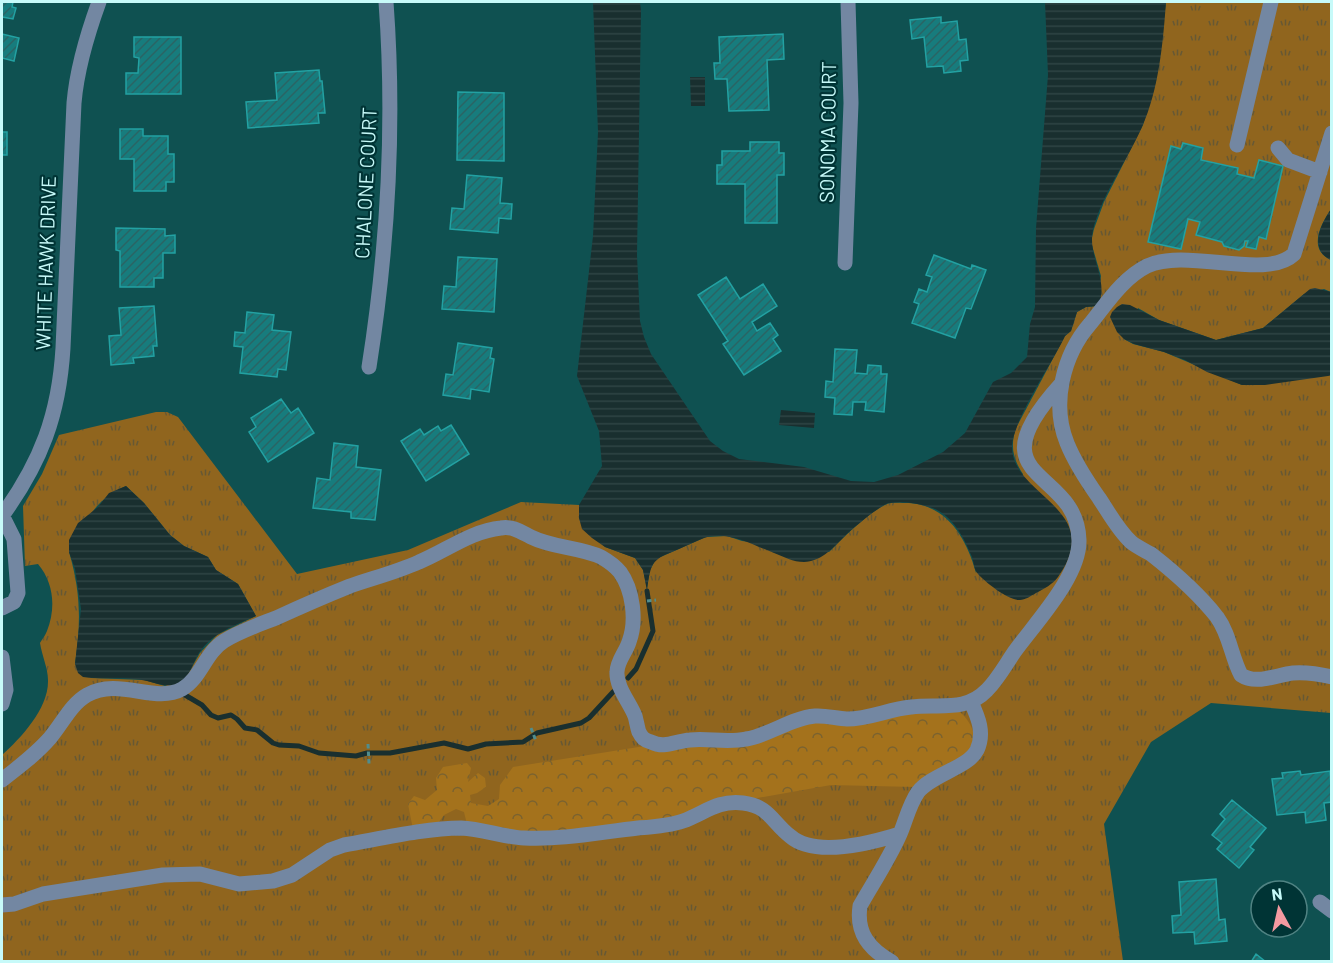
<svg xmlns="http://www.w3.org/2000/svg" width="1333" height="963" font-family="Barlow,sans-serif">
	<defs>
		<pattern id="grass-tufts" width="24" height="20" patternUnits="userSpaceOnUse" patternTransform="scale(1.5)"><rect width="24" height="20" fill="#90651e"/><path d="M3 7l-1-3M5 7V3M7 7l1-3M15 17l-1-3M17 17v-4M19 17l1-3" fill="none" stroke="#665834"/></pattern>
		<pattern id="forest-crowns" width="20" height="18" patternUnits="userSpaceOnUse" patternTransform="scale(1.5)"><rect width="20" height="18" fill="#a4721c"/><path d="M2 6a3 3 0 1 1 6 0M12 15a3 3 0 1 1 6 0" fill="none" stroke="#7a622f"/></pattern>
		<pattern id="water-rules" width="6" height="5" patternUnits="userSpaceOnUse" patternTransform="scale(1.5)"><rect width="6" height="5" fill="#192f2f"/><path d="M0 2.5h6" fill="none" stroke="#2e4444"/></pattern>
		<pattern id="building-hatch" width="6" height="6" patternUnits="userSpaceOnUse" patternTransform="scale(1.5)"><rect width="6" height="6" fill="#177c7d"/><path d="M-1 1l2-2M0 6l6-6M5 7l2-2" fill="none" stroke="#2a6464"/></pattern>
	</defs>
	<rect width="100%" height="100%" fill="#0f5151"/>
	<path fill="url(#grass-tufts)" fill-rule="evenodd" d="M1166,2h165v207c-10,15 -24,40 0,51v32l-7,-3 -20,5 -41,34 -47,12 -57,-20 -21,-12 -14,31 9,5 31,8 78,33 89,-10v338l-120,-10 -60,39 -47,82 19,137h-1121v-206c19,-17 47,-47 46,-75 0,-12 -6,-24 -8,-37 2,-4 5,-7 7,-12 9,-23 7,-48 -9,-67l-13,2 -2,-60 19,-32 17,-39 97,-23h11l11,5 119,157 111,-24 113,-48 58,3v13l26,29 30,11 8,12 4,18 3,-18 6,-11 50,-22 21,-1 15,5 87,11c15,-15 38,-38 56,-47 5,-3 13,-2 18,-2 42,-1 63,33 73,70l47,-99c-10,-15 -13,-28 -7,-46l49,-92 6,-5 6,-19 9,-5 11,-1 4,-30 -10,-34 3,-13 10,-27 39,-77 13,-44zM126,486l18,17 26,32 14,11 24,11 8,13 22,14 18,32 -39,19 -17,18 -12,21 -23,12 -21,-6 -53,-2 -16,-14c6,-42 6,-71 -6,-112 15,-28 26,-54 57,-66z"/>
	<path fill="url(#forest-crowns)" d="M918,710l42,2c12,11 17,23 12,38l-56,37 -85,-2 -85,15 -67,17 -148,18 -64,-11 -3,-12 -8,-3 -12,6 -8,11 -23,3 -5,-25 6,-8 11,4 12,-10 -1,-12 7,-11 24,-4 4,5 -3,14 10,-9 7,5 1,9 -9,6 -7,2 1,8 17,3 11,-7 1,-14 13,-18 132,-21 9,3 147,-25z"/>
	<path fill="url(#water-rules)" d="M593,2h47l1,9 -4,244 3,66 4,16 7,17 59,87 13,10 16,8 65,8 47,14 23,1 24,-7 45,-23 22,-19 28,-51 18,-9 16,-16 3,-33 5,-17 1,-79 12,-153 -3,-73h121c-3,41 -7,87 -24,125 -15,34 -40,67 -49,103 -6,26 17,50 5,76l-12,1 -9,5 -6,19 -6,5c-12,26 -52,84 -53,110 -1,51 95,62 46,131 -5,7 -14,12 -22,16 -5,3 -11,7 -16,7 -11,1 -35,-18 -42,-26 -4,-4 -4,-11 -6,-17 -8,-19 -20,-44 -43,-50 -12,-4 -27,-6 -40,-4 -9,2 -40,28 -47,36 -11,11 -21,22 -38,23 -11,0 -20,-5 -30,-9 -21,-8 -47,-23 -70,-15 -8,3 -16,7 -25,11 -27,11 -28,11 -32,42l-4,-21 -8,-12 -30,-11 -13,-9 -10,-9 -3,-11v-13l23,-39 -3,-35 -22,-55 16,-140 5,-104z
		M690,77h15v29h-14z
		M1331,209v51c-23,-11 -10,-36 0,-51z
		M1315,288l16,4 1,83 -4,1 -63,9h-23l-35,-13 -22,-12 -21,-8 -30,-8 -10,-5 -7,-7 -7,-15 2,-5 5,-5 5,-3 8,1 29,15 57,20 47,-12 47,-39z
		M781,410l34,3 -1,15 -35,-3z
		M126,486l18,17 26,32 14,11 24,11 8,13 22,14 18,32c-20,9 -44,17 -57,37 -7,11 -10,28 -25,32 -9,2 -18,-2 -27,-4 -21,-5 -43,-1 -64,-4l-5,-4 -3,-9 6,-55 -6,-40 -6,-17v-12l9,-17 20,-16 11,-14z"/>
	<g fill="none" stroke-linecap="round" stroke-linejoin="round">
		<path stroke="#192f2f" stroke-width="5" d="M628,678l8,-9 17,-38 -6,-40
			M185,695l17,10 9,10 7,3 13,-3 6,4 8,9 12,2 16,13 6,2 20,1 20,7 37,3 11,-3h23l54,-10 24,6 18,-5 37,-2 14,-9 44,-10 8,-5 24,-26"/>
	</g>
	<path fill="url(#building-hatch)" stroke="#23a1a2" stroke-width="1.5" d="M2,2h11l-1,5 4,1 -3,11 -11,-2v4z
		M941,17v6l16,-2 2,19 7,-1 2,21 -8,1 1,10 -17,2 -1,-7 -16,1 -3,-30 -12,2 -2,-19z
		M2,34l17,4 -5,23 -12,-3z
		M783,34l1,25 -17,1 2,50 -40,1 -2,-32h-12l-1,-16h6l-1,-26z
		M134,37h47v57h-55v-21h12l1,-15 -5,-1z
		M319,70l1,11h2l3,32h-7l1,10 -71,5 -2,-26 31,-2 -2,-27z
		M458,92l46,1v68l-47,-1z
		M120,129h23v7h25v18h6v28h-8v9h-32v-32h-14z
		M2,132h5v23h-5z
		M750,142h29v11h5v22h-7v48h-32v-39h-28v-19h5v-14h28z
		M1183,143l20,5 -2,12 37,8 -1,6 17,4 5,-18 24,6 -17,73 -7,-2 -3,12 -10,-2 2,-6h-3l-1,5 -5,4 -15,-4 -2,-4 -26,-7 4,-13 -12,-3 -7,30 -33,-7 23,-96 10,3z
		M467,175l35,3 -2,25 12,1 -1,15 -12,-1 -1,15 -48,-4 2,-21 12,1z
		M116,228l49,1v7l10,-1v18h-12v25h-9v9h-34v-36l-4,-1z
		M934,255l37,14 1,-4 14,5 -15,39 -5,-1 -11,30 -43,-15 7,-19 -5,-2 5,-13 8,3 5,-15 -6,-2z
		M458,257l39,2 -3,53 -52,-3 2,-23 12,1z
		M726,277l14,22 23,-15 14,22 -25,16 5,9 13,-8 8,12 -5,4 8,12 -37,24 -21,-31 5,-3 -30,-46z
		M154,306l3,40h-4l1,10 -21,2 1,5 -23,2 -2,-29 12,-1 -2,-27z
		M247,312l27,3 -2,15 19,2 -5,38 -8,-1 -1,8 -37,-4 3,-26 -9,-1 1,-14 10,1z
		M458,343l34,5 -2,10 4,1 -5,33 -18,-3 -1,10 -27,-4 3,-21 7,1z
		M835,349l22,1 -2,23 12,1 1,-9 13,1v8h6l-3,38 -19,-2 1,-8h-13l-1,13 -18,-1 1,-16 -10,-1 1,-16 7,1z
		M281,399l10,14 7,-5 16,25 -46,29 -19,-30 7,-5 -5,-9z
		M451,425l18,29 -43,27 -25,-40 19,-12 4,6 14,-9 3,5z
		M334,443l24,3 -2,21 25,3 -6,50 -24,-2v-6l-38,-4 4,-30 13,2z
		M1300,771l1,4 29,-4 2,31 -8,1 2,17 -20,3 -1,-11 -28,3 -5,-36 11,-1 -1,-5z
		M1232,800l34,28 -16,19 4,3 -15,18 -22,-19 5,-6 -10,-8 13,-16 -5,-5z
		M1216,879l3,41 6,-1 2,22 -32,3 -1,-12 -21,1 -1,-17 9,-1 -2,-33z
		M1256,954l10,8h-15z"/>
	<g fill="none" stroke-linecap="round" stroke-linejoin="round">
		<path stroke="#508d8d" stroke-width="3" stroke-dasharray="4.5 3" stroke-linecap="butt" d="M647,601l9,-1
			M531,728l5,13
			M368,744l1,20"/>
		<path stroke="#7387a2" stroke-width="15" d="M1332,133l-38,121c-28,27 -107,-7 -147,12 -24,12 -40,37 -57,58 -27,31 -39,80 -23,119 8,20 20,38 32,55 10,15 19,32 32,44 6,5 13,8 20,12 23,18 48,40 66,63 13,18 14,39 24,58 15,10 35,0 52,-2 13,-1 26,1 39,4
			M1237,145l34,-143
			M1278,148l10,12 32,12
			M845,263l6,-160 -3,-101
			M369,367c19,-121 26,-243 17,-365
			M2,516c39,-54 57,-101 61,-168l11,-245c3,-35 13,-68 25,-101
			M2,608l12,-6 4,-9 -4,-54 -12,-24
			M2,657l4,33 -4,14
			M2,780c17,-13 34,-26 48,-42 12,-14 21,-34 37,-43 32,-18 68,9 95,-6 19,-11 23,-36 42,-48 16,-10 34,-16 52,-23 24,-11 49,-22 74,-32 23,-8 47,-14 69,-24 27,-11 52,-31 82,-34 12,-2 20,4 30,9 22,11 48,10 70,20 7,4 14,9 19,15 13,18 17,49 9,70 -3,10 -12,19 -12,30 -1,15 13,31 18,44 1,3 3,14 4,16 3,6 5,8 12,10 14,7 24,-1 39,-2 18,-2 37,3 56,-1 24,-4 45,-21 69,-23 11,-1 22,3 32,3 22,0 42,-10 64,-12 27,-4 54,6 76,-17 11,-11 19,-26 28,-39 21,-29 65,-75 64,-111 -2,-74 -109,-56 -18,-156
			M1320,902l12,9
			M2,905l12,-1 29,-10 120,-19 37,-1 39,10 34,-3 19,-6 38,-25 14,-5c35,-6 82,-17 117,-17 22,1 42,9 63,10 38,2 77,-6 114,-10 14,-1 31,-2 45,-7 22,-8 34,-21 60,-18 26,3 29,19 47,33 25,22 81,7 110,-2
			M892,962c-23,-13 -36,-29 -32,-56 13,-23 29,-47 40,-72 6,-14 9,-29 18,-42 14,-18 50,-24 59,-42 8,-17 1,-33 -6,-48"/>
	</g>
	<g text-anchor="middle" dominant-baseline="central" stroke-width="4.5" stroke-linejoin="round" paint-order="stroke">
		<g font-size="20" fill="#c7faf9" stroke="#003435">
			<text transform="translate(827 132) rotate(-89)">SONOMA COURT</text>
			<text transform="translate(365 183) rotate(-87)">CHALONE COURT</text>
			<text transform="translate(45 263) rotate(-88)">WHITE HAWK DRIVE</text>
		</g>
	</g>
	<rect width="1333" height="963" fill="none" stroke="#c7faf9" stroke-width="6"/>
	<g transform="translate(1279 909) rotate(352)"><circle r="28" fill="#003435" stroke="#508383" stroke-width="1.5"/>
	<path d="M0-4.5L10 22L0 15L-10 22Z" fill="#f49aa1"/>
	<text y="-9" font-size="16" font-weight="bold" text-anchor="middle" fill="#c7faf9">N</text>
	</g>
</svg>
